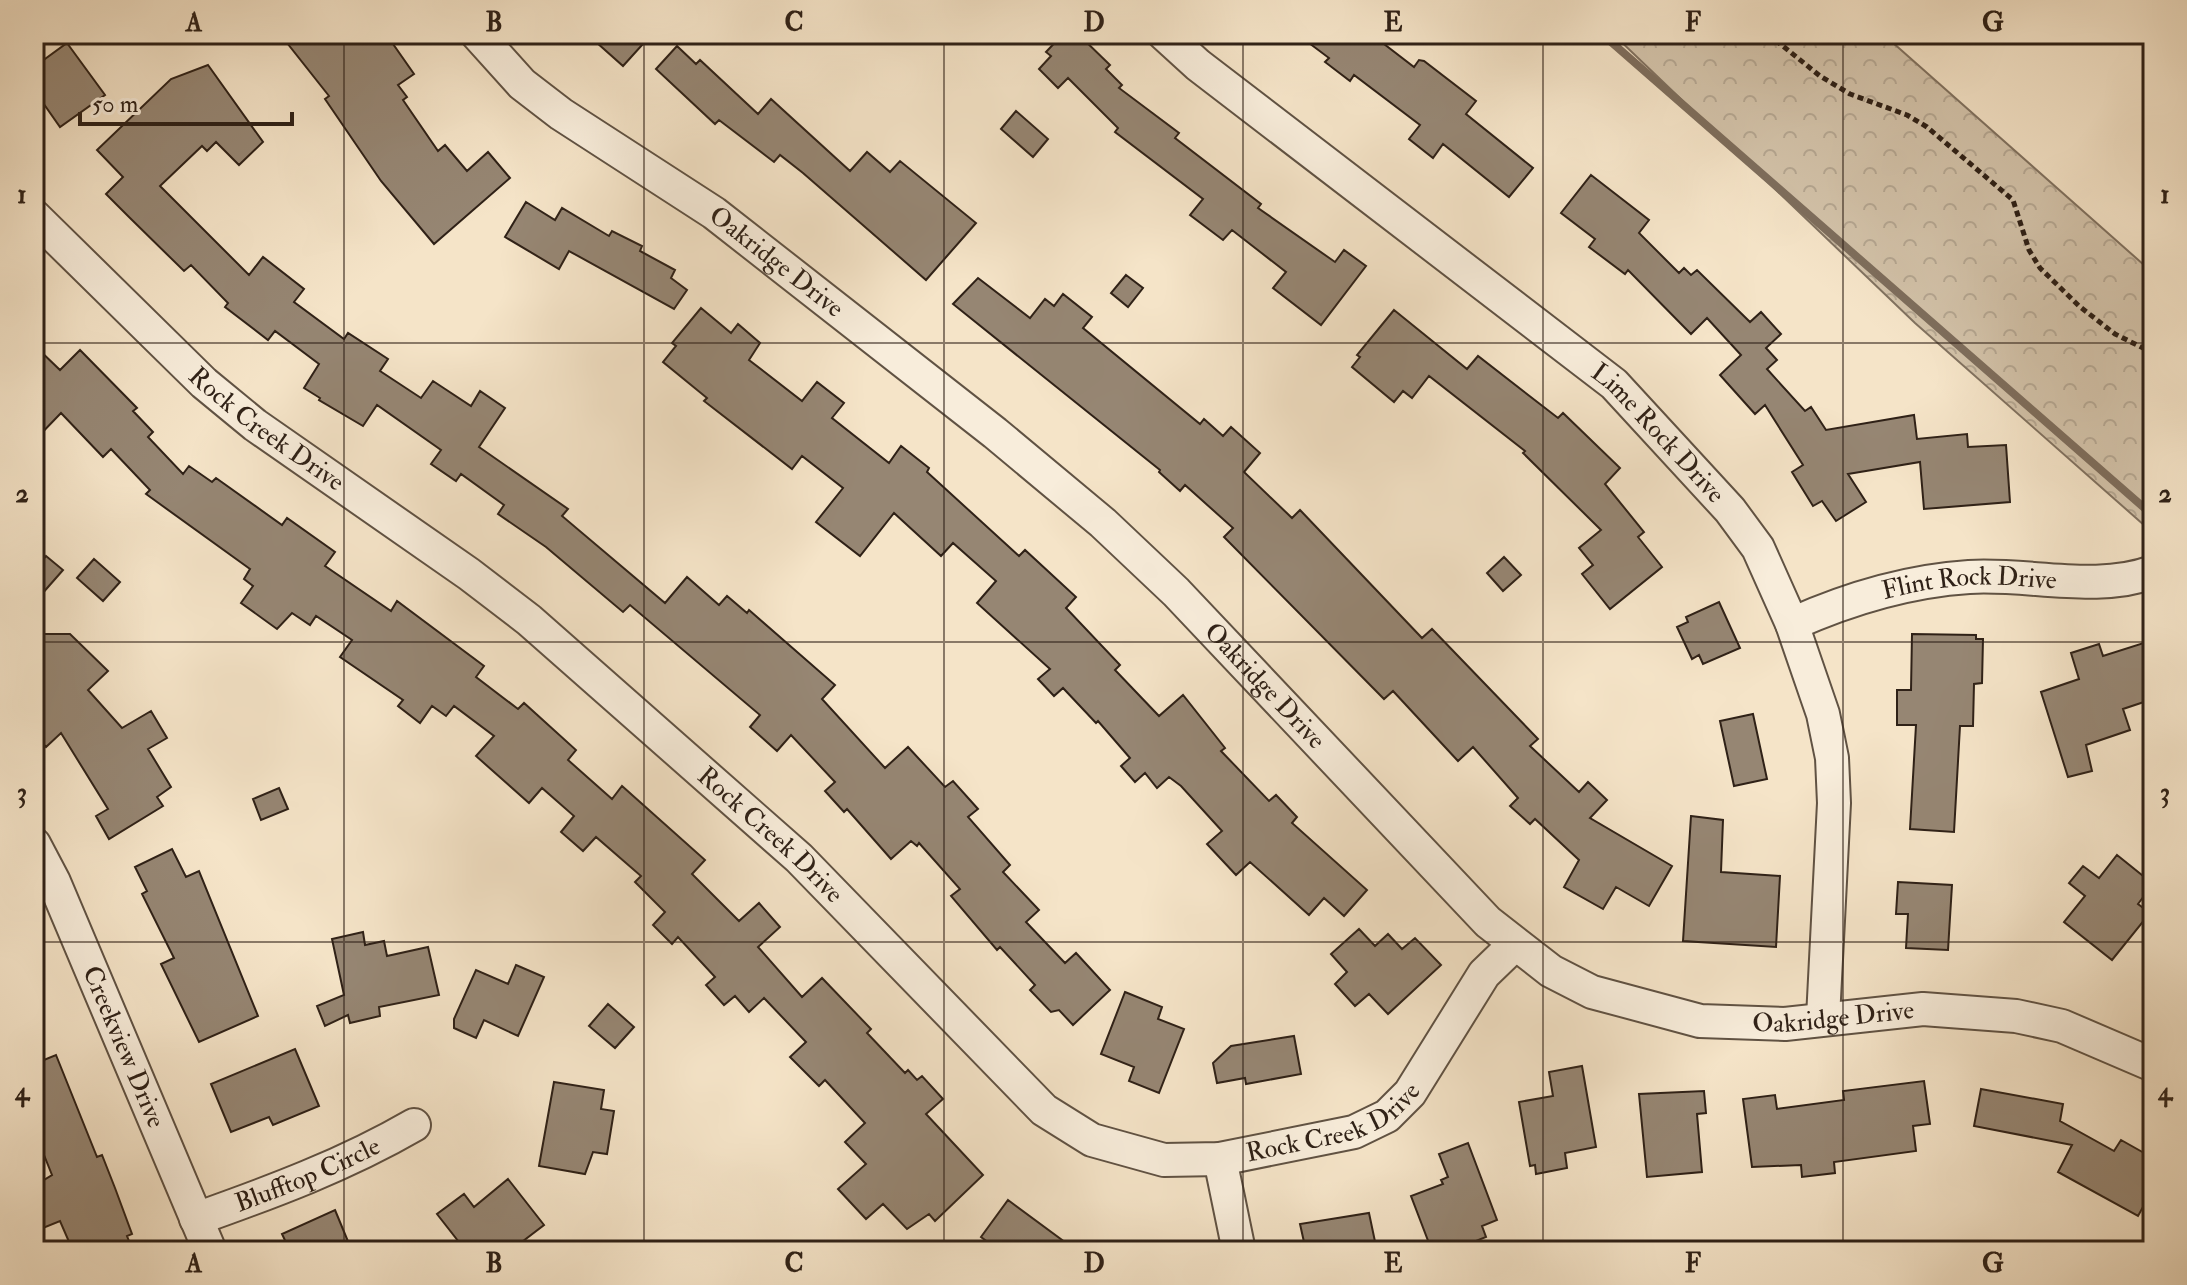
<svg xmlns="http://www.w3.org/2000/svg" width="2187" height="1285" font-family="'IM FELL Double Pica',serif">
	<defs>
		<pattern id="forest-crowns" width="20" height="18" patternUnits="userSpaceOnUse" patternTransform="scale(2)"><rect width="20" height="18" fill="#d3c3aa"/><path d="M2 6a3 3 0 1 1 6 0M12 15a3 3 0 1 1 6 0" fill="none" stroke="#b5a792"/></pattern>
	</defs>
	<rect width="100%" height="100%" fill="#f5e4c8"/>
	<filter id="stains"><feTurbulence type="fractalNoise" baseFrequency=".0025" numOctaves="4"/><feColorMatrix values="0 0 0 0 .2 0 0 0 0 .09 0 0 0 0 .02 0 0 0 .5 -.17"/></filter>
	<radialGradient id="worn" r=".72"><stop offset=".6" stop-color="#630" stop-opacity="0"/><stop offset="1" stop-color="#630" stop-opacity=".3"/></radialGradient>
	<path fill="url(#forest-crowns)" stroke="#817260" stroke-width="2" d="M1613,34h270l270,239v260l-238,-210z"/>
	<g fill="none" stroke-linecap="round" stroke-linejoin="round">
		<path stroke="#7e6e5d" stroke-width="8" d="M1602,34l547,478"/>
	</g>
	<path fill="#968673" stroke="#2f2117" stroke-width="2" d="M280,34h106l28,40 -16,11 9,12 -4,3 35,51 7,-6 22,26 21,-19 22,26 -76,66 -53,-63 -56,-82 4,-3z
		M587,34h65l-29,32z
		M1063,34h15l32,31 -4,4 16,16 -3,3 60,45 -4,5 86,66 -3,4 77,54 9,-12 22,16 -45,59 -48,-37 13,-16 -54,-42 -9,10 -33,-25 13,-16 -88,-67 3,-4 -50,-50 -10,10 -19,-19 12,-13 -5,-4z
		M1297,34h74l43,33 5,-7 5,1 52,40 -10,13 67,54 -24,29 -66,-53 -10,14 -24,-19 11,-14 -66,-50 -4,6 -25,-19 4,-4z
		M67,43l38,52 -45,32 -26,-37v-23z
		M677,46l19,18 4,-4 58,54 13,-15 79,72 17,-19 23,20 10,-11 76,62 -50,57 -123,-107 -23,-18 -6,7 -55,-42 -4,4 -59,-55z
		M208,65l55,77 -24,23 -23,-23 -9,9 -5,-5 -42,40 89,89 14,-18 41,32 -10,13 50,37 4,-6 40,26 -8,12 41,27 12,-17 38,25 9,-15 25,17 -26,39 89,62 -6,7 103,87 22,-26 32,28 8,-9 20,17 2,-3 86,75 -13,14 63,69 23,-21 37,40 8,-6 25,28 -10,8 42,48 -7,7 36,38 -13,12 39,41 11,-10 34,37 -37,35 -14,-15 -8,2 -21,-22 5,-5 -35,-38 -3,3 -46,-54 9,-7 -41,-46 -2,3 -6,-5 -20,18 -44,-50 -3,3 -19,-21 10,-9 -44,-47 -14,16 -27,-24 10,-12 -130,-110 -7,7 -77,-65 -48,-33 6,-9 -43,-31 -5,7 -25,-17 10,-14 -64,-45 -14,21 -44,-26 1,-2 -16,-10 15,-24 -44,-33 -7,9 -43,-33 3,-4 -37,-38 -7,6 -55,-54 -23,-23 17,-17 -26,-27 74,-71z
		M1016,111l32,28 -15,18 -32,-28z
		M1591,175l58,45 -10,13 40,40 5,-5 7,7 6,-5 53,52 11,-10 20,22 -15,14 11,12 -10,9 38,42 6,-4 15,23 88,-15 3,24 50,-5 1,13 38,-2 4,57 -86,7 -4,-47 -72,12 18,28 -30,19 -14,-20 -9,5 -21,-34 11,-7 -38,-60 -10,9 -35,-39 21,-20 -34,-37 -16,16 -63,-64 -3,4 -36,-27 6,-8 -34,-26z
		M526,202l29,18 7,-12 47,28 3,-5 30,15 -2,5 35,19 -4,8 16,12 -13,19 -105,-58 -10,18 -54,-32z
		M1126,275l17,13 -15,19 -17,-14z
		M978,278l52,40 15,-19 9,7 9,-12 29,23 -9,11 117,96 4,-5 19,17 8,-9 29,26 -16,19 48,46 8,-8 122,128 10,-9 106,110 -8,7 49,46 9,-10 19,18 -17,18 82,48 -23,40 -33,-19 -13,22 -39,-22 15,-27 -44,-41 -5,5 -20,-18 8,-8 -45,-51 -15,14 -65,-70 -9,8 -160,-162 9,-9 -48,-43 -5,6 -21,-19 1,-2 -207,-166z
		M701,308l30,25 7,-9 22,19 -11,17 53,41 15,-19 27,21 -12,15 57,45 12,-17 28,22 -2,4 92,84 6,-6 51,47 -10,11 54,57 -5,5 44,46 24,-21 42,53 -4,3 48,50 7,-6 21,22 -5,6 75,67 -23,26 -20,-18 -15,17 -59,-53 -14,13 -29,-31 15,-13 -41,-45 -12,-9 -12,11 -12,-15 -10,9 -14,-16 9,-8 -32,-37 -2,2 -33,-35 -9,8 -16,-17 12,-10 -73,-66 19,-22 -43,-38 -12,13 -47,-43 -34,43 -44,-34 27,-34 -41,-32 -10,13 -88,-68 3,-3 -44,-36 13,-16 -4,-3z
		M1394,310l73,59 11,-13 80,62 5,-5 57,55 -15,16 39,48 -6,5 24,30 -52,42 -28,-35 11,-9 -14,-17 22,-18 -78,-77 2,-2 -96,-75 -17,22 -9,-7 -9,11 -42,-35 8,-10 -3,-2z
		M34,345l26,25 20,-20 57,58 -4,3 20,21 -5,5 35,37 6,-8 23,16 4,-4 66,47 5,-7 48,34 -10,14 66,45 6,-10 87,65 -8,11 42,32 6,-6 52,47 -8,10 44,39 10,-13 83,74 -13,14 47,47 20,-18 21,24 -22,20 44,50 20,-19 49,51 -4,4 38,40 3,-3 9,10 5,-4 21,23 -17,15 57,61 -48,46 -6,-7 -22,15 -24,-25 -17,15 -28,-30 28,-25 -21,-22 20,-19 -40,-43 -6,6 -29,-29 16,-15 -42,-44 -15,14 -14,-16 -11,9 -18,-20 9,-8 -37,-40 -6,7 -19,-19 12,-13 -30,-30 6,-6 -45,-39 -13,14 -22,-19 13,-16 -32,-28 -13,15 -53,-47 18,-20 -40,-30 -8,10 -14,-10 -12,17 -22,-17 5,-6 -63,-43 12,-17 -36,-24 -6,9 -18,-12 -15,16 -36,-26 12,-17 -9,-7 6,-10 -104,-75 4,-4 -39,-41 -8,8 -42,-44 -27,28z
		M46,556l17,14 -29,33v-33z
		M1504,557l17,18 -18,16 -16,-18z
		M94,559l26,23 -17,19 -26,-23z
		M1719,602l21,46 -37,16 -4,-9 -7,4 -15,-32 11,-5 -2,-5z
		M34,634h36l38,37 -20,19 34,38 29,-17 16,27 -19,11 23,38 -14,10 6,9 -54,33 -13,-23 12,-7 -47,-76 -15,14 -12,-13z
		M1912,634l64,1v4h7l-1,44 -8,1 -1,42h-13l-6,106 -44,-3 6,-104h-19v-35h14z
		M2153,640v59l-30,10 7,21 -44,15 6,26 -24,6 -27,-85 38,-13 -8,-26 28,-9 4,12z
		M1753,714l14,65 -33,7 -14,-65z
		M279,788l9,21 -27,11 -8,-21z
		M1691,816l32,4 -2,52 59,4 -4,71 -93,-6z
		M172,849l14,28 13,-6 59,145 -59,26 -38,-78 13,-6 -32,-64 5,-3 -12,-24z
		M2117,855l36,29 -15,20 12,9 -38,47 -48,-38 21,-26 -16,-13 14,-17 16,12z
		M1898,882l54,3 -4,65 -42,-2 2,-34h-12z
		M1359,929l16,17 13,-12 14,15 13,-11 26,27 -53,49 -19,-20 -14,12 -20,-22 12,-12 -16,-18z
		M363,932l2,13 19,-4 3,15 41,-9 11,48 -60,12 1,9 -30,7 -2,-8 -23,11 -8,-20 27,-11 -12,-56z
		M516,965l28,12 -26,59 -34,-16 -8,18 -22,-10v-9l22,-49 32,14z
		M1125,992l37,15 -4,12 26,10 -25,64 -30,-12 5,-14 -33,-13z
		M608,1004l26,23 -19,21 -26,-22z
		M1294,1036l7,38 -55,10 -1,-6 -28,5 -4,-20 18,-17z
		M295,1049l24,57 -46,19 -4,-8 -38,15 -20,-48z
		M56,1055l41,102 5,-2 13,33 17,46 -5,2 6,15h-60l-13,-30 -17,7 -9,-22v-20l18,-11 -18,-45v-66z
		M1582,1066l14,81 -31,6 2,15 -31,6 -1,-9 -5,1 -11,-64 34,-6 -4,-24z
		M1924,1081l6,43 -17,2 3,25 -82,11 1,11 -33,4 -1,-12 -49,2 -9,-68 32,-4 2,14 67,-9 -1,-9z
		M554,1082l50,8 -3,19 13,2 -7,43 -14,-2 -8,22 -46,-8z
		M1981,1089l82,15 -3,17 54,30 7,-11 32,18v31l-15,27 -80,-44 14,-27 -98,-19z
		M1704,1091l2,22 -9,1 5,58 -55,5 -8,-83z
		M1468,1143l29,77 -15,6 4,11 -35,14h-19l-21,-55 32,-12 -2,-4 7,-3 -9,-23z
		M508,1179l36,46 -34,26h-44l-29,-37 27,-20 10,13z
		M1008,1200l69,51h-77l-19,-14z
		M335,1210l17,41h-62l-8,-17z
		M1369,1213l8,38h-71l-6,-27z"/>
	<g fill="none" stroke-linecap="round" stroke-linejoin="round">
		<defs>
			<g id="street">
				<path id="s1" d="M477,34l45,50 39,30 153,99 281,220 108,90 73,69 312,330 63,49 41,21 108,29 85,3 138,-15 93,7 46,10 91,39"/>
				<path id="s2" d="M1164,34l34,31 416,319 116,126 28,38 34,76 31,90 9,44 2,45 -11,215"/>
				<path id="s3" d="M34,216l170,167 51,42 214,149 60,46 270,238 245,252 48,30 72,20 56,-1 134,-27 33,-16 23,-23 74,-119 30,-29"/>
				<path id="s4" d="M1792,624c56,-25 115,-43 177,-47 59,-4 127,16 184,-5"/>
				<path id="s5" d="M34,844l20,38 156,369"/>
				<path d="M1220,1159l19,92"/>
				<path id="s6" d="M196,1219c76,-27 149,-54 218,-94"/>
			</g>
		</defs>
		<use href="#street" stroke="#605243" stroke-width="36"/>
		<path stroke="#2f2117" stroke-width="5" stroke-dasharray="6 4" stroke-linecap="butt" d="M1768,34l52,42 30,18 57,21 20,12 86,73 16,50 11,18 39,38 36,28 38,19"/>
		<use href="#street" stroke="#f8eddb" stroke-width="32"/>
	</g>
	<path fill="none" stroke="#2f2117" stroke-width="2" stroke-opacity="0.55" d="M344,34v1217M644,34v1217M944,34v1217M1243,34v1217M1543,34v1217M1843,34v1217M34,343h2119M34,642h2119M34,942h2119"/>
	<g text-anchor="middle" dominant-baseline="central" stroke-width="6" stroke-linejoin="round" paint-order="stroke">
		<g font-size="26" fill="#2f2117" stroke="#f8eddb">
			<text stroke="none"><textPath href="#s1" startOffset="378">Oakridge Drive</textPath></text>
			<text stroke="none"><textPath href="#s3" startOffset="316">Rock Creek Drive</textPath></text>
			<text stroke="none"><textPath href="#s2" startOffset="636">Lime Rock Drive</textPath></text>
			<text stroke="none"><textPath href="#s4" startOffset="184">Flint Rock Drive</textPath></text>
			<text stroke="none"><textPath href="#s1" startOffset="1026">Oakridge Drive</textPath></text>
			<text stroke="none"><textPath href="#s3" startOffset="964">Rock Creek Drive</textPath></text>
			<text stroke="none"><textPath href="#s1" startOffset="1722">Oakridge Drive</textPath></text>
			<text stroke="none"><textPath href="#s5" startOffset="222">Creekview Drive</textPath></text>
			<text stroke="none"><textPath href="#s3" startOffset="1660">Rock Creek Drive</textPath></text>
			<text stroke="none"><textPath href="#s6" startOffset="120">Blufftop Circle</textPath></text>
		</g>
	</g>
	<rect width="2187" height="1285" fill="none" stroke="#f5e4c8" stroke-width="88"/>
	<path d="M80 112v12h212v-12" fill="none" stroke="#2f2117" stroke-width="4"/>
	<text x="92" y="112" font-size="24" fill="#2f2117" stroke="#f8eddb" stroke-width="6" paint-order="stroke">50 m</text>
	<rect x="44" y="44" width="2099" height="1197" fill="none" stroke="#2f2117" stroke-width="3"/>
	<g font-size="26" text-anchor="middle" font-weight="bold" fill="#2f2117">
		<text x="194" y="31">A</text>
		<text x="494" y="31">B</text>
		<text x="794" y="31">C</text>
		<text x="1094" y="31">D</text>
		<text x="1393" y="31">E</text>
		<text x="1693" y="31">F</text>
		<text x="1993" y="31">G</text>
		<text x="22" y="203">1</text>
		<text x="2165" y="203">1</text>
		<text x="22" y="502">2</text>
		<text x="2165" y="502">2</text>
		<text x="22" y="801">3</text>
		<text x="2165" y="801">3</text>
		<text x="22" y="1100">4</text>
		<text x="2165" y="1100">4</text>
		<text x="194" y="1272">A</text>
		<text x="494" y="1272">B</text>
		<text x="794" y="1272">C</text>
		<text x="1094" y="1272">D</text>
		<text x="1393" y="1272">E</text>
		<text x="1693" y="1272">F</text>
		<text x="1993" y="1272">G</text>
	</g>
	<rect width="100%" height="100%" filter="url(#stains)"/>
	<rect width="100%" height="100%" fill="url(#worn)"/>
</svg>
